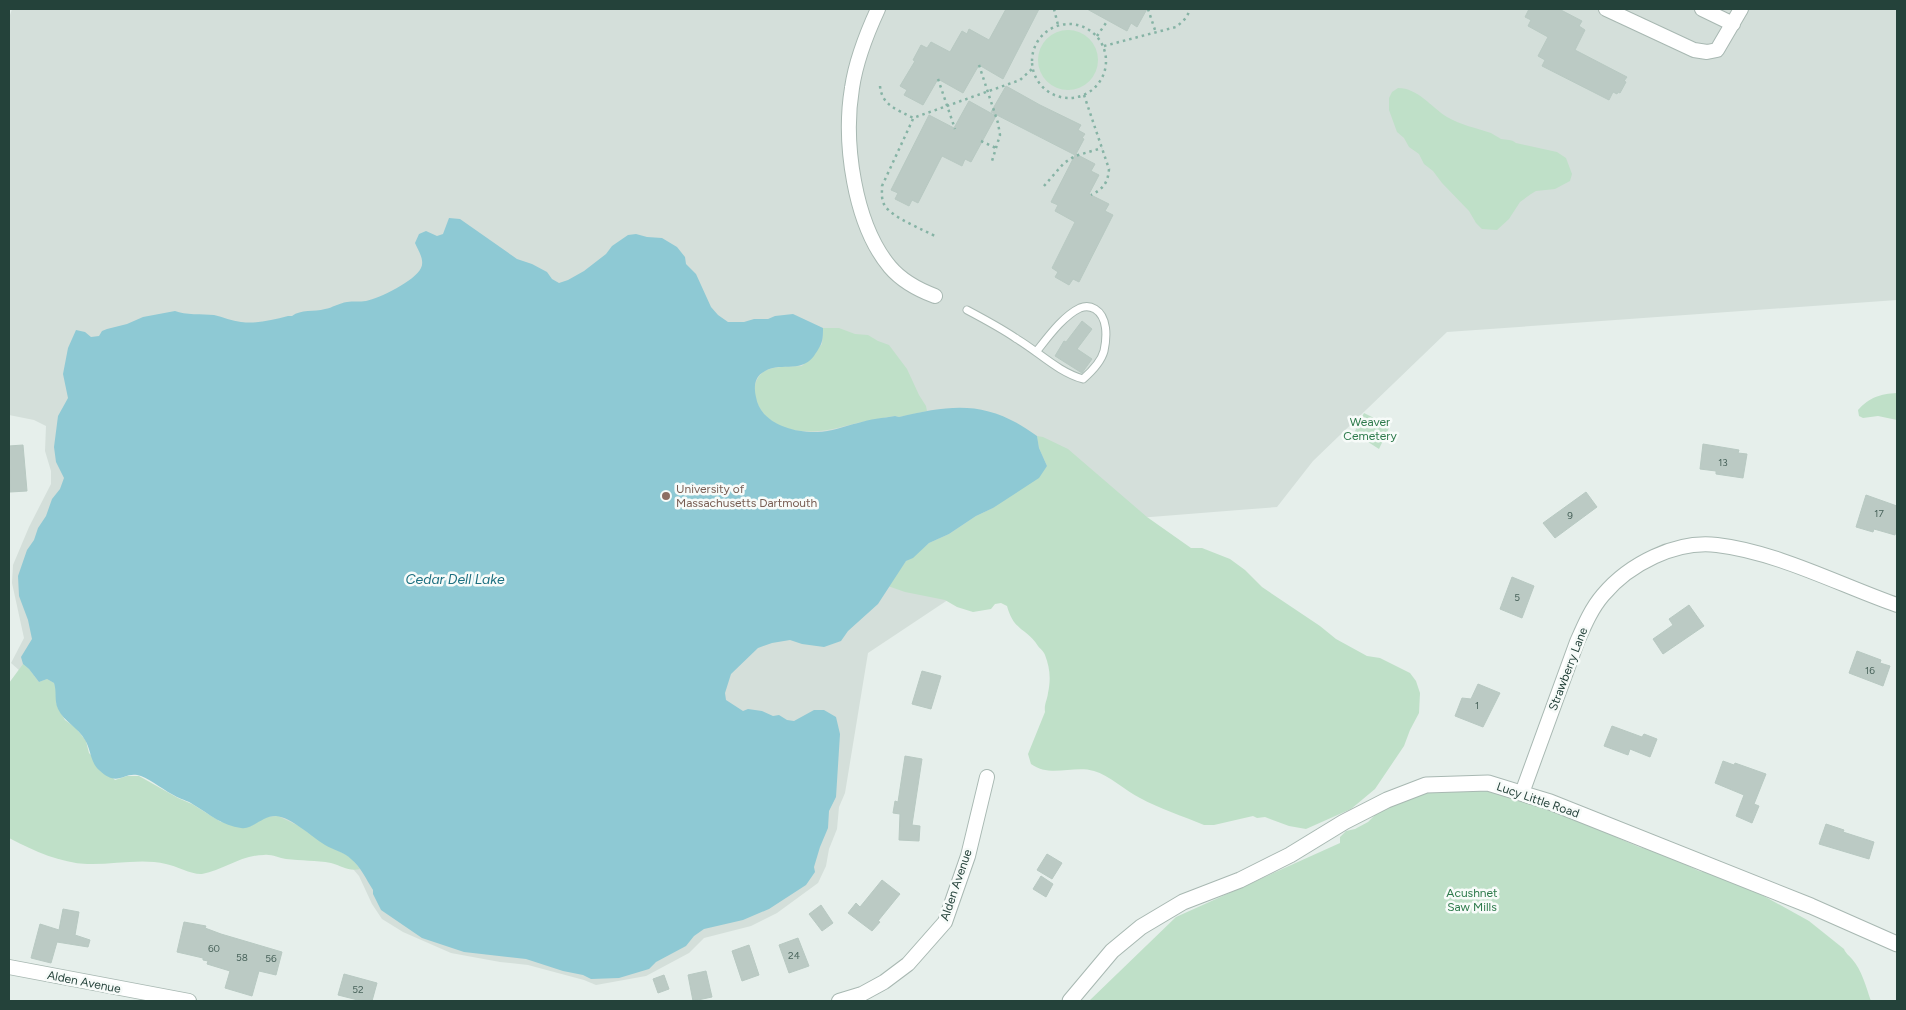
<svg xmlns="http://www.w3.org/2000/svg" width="1906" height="1010" font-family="Figtree,sans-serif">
	<rect width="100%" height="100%" fill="#e6efeb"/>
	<path fill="#d4dfda" d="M12,9h1885v291l-450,32 -134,129 -36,46 -215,17 -194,129 -23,140 -6,14 -2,22 -8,20 -3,17 -8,17 -41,30 -26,13 -47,12 -15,15 -43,23 -50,9 -12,-5 -56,-15 -28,-3 -49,-9 -48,-21 -21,-13 -10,-15 -13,-28 -11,-13 -320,-185 -17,-15 13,-25 -12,-55 1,-18 16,-38 22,-43v-13l-6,-20 1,-25 -12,-6 -25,-5v-397z"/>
	<path fill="#bfe0c8" d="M1038 60a30 30 0 1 1 60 0a30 30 0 1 1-60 0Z
		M1398,88c20,0 33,19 49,29 14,8 29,11 44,16 3,2 7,4 10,6 6,1 10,0 15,4l41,9 9,6 6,16 -2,7 -15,8 -19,2 -5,3 -11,8 -11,17 -12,11 -15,-1 -6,-6 -7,-12 -27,-28 -9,-12 -9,-7 -5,-10 -10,-7 -5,-9 -7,-6 -8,-22v-12l3,-6z
		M823,328h16l16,6 13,1 10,6 11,4 18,24 12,26 7,11 1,5 -28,6 -4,-1c-12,2 -25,4 -38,7 -24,6 -39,11 -64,7 -19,-4 -34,-16 -38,-34 -1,-8 0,-16 6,-22 9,-9 29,-7 41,-8l20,-22z
		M1897,393v27l-19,-4 -15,2 -4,-2 -1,-6c12,-13 22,-16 39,-17z
		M1364,413l26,13 -11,23 -25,-16z
		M1037,436l6,1 25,12 79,68 44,31h11l28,11 15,11 17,17 58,39 16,13 31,17 13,2 30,15 6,8 4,12 -1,20 -9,17 -6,16 -29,43 -24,20 -45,20 -17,-3 -24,-9 -8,1 -4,-2 -39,9h-10c-21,-9 -44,-16 -64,-27 -14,-7 -31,-23 -46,-27 -21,-6 -44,7 -63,-7l-3,-10 17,-42c-1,-8 2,-11 3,-19 3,-14 2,-25 -3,-38 -2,-5 -5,-6 -7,-9 -11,-18 -24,-14 -31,-40l-6,-3 -6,1 -4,5 -18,3 -16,-5 -12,-7 -40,-8 -17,-6 18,-25 7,-4 16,-14 20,-9 27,-18 17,-8 54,-42 -8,-18z
		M23,664l6,5 10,13 8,-3 7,4 3,9 -1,9 2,7 7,12 11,8 10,13 3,12 26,27 12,-4h12l39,22 14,6 29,18 30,4 14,-9 13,-1 21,10 27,19 19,9 7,5 8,10c-11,3 -18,-3 -29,-6 -15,-3 -30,-2 -45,-4 -7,-1 -15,-5 -22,-4 -23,0 -40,15 -62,19 -9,1 -26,-8 -36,-10 -25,-6 -54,1 -79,0 -26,-1 -53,-13 -76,-25l-2,-1v-155z
		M1455,784l61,12 32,14h5l31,10 34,18 21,9 23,6 37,18 15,3 39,16 56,31 35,28c2,5 5,6 8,10 10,11 14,28 19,42h-782l87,-84 164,-74v-6l6,-6 9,-2 13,-7 11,-11 25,-17z"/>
	<path fill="#8ec9d4" d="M449,218l11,1 57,40 15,5 15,8 5,7 7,4 9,-3 16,-9 22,-17 6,-8 16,-11 8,-1 11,3 15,1 15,9 8,10 1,7 10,10 15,33 7,8 10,7h16l10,-3h14l7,-3 18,-2 30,14c0,14 -1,16 -9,28 -15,19 -35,4 -52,17 -8,5 -8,16 -6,24 4,26 37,36 61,35 14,0 27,-6 41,-9 12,-4 25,-5 37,-7l4,1c55,-13 89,-17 138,19l2,12 8,18 -8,12 -46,30 -17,8 -27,18 -20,9 -16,15 -7,3 -28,43 -30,27 -7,10 -17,6 -22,-3 -12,-4 -18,3 -14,5 -27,26 -6,19 1,7 17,11 5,-2 14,2 11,5 6,-1 8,5 7,1 20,-11h10l12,7 4,17 -4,63 -7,14 -1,17 -8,19 -6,20 1,5 -9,13 -37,24 -26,11 -39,9 -10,7 -8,10 -30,16 -7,7 -30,9 -28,1 -8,-4 -20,-4 -37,-12 -62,-7 -42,-14 -41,-28 -8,-16v-4c-7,-11 -12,-23 -22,-31 -7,-7 -18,-9 -26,-14 -13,-8 -34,-28 -49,-29 -15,0 -23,14 -35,12 -18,-2 -32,-14 -47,-23 -5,-4 -11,-5 -17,-8 -12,-6 -24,-16 -36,-21 -18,-6 -22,13 -42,-6 -9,-8 -8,-21 -14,-30 -7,-13 -21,-18 -27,-31 -4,-9 -1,-17 -4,-26l-7,-4 -8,3 -10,-13 -6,-5 -2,-7 11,-18 -4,-19 -9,-24 -1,-20 9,-26 7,-10 4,-12 8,-12 6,-17 8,-10 4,-11 -8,-16 -2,-15 4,-31 10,-18 -5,-24 5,-26 8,-18 9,2 6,5 8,-1 3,-5 5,-2 20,-5 16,-7 32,-6c10,4 27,3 39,4 9,2 18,6 27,7 17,2 31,-2 47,-6h4c9,-7 22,-4 33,-7 7,-1 14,-6 22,-7 6,-1 13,0 19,-1 14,-3 49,-20 55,-33 4,-8 -3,-18 -6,-25l4,-9 7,-3 11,5 6,-2z"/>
	<path fill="#bbcac4" stroke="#b8c9c2" d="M1006,9h33l-36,70 -24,-14 -16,28 -25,-14 -15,26 -19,-10 3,-5 -7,-4 15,-25 -2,-1 8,-15 6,3 4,-6 19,10 12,-21 5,3 2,-5 20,11z
		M1087,9h60l-10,18 -6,-4 -4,8z
		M1529,9h30l23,12 -3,5 6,4 -10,20 52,27 -3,4 2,1 -6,11 -2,-1 -1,2 -4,-2 -4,8 -67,-34 3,-6 -7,-4 10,-19 -20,-11 3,-6 -6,-3z
		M1006,86l34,19 41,20 -3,5 7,4 -3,4 2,1 -8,15 19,10 -4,7 8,4 -10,19 20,10 -4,7 8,4 -34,67 -6,-3 -4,6 -14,-8 3,-5 -6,-4 23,-46 -20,-11 3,-6 -7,-3 24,-47 -84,-43z
		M969,101l27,15 -25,46 -6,-3 -3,7 -20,-10 -24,47 -6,-3 -3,6 -14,-7 3,-6 -7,-3 38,-75 25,13z
		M1082,321l10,8 -15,20 15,10 -10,14 -27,-17 9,-15 2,1z
		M1703,444l36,6 -1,3 9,1 -4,24 -27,-4v-3l-16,-2z
		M23,445l4,46 -17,1 -1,-46z
		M1586,492l11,15 -42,31 -12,-15z
		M1866,495l31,11v20l-2,9 -21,-6 -1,3 -17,-5z
		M1512,577l22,9 -12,32 -22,-9z
		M1689,605l15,21 -41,28 -10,-15 20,-14 -4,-6z
		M1857,651l24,9 -1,3 10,3 -7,20 -34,-13z
		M922,671l19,5 -10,33 -19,-5z
		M1478,684l22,9 -17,34 -28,-11 7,-18 9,1z
		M1612,726l30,11 2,-3 13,5 -7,18 -20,-8 -2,6 -24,-9z
		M905,756l17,3 -10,66 8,1 -1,15 -20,-1 1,-26 -7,-1 2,-12 3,1z
		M1723,761l11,4 1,-2 31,11 -12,30 5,2 -7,17 -16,-7 8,-21 -29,-12z
		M1826,824l18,6 -1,2 31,10 -5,17 -50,-15z
		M1047,854l15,9 -10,16 -15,-9z
		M1041,876l12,8 -7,13 -13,-8z
		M882,880l18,14 -22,27 2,1 -8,9 -24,-18 8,-10 4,4z
		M821,905l12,18 -11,8 -13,-17z
		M63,909l16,3 -4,23 15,5 -2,7 -31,-5 -6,21 -20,-5 9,-34 19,6z
		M184,922l22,4 -1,2 16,6 61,18 -6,23 -17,-4 -7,25 -27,-8 5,-17 -23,-7 1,-3 -5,-1v-2l-26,-6z
		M798,938l11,28 -20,7 -10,-28z
		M749,945l10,30 -17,6 -10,-30z
		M706,971l6,26 -19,4 -5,-26z
		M344,974l33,9 -5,18h-10l-24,-6z
		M664,975l5,14 -11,4 -5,-14z"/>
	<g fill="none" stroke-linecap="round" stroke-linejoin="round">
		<defs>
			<path id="service" d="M967,310c17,9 34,18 50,29 22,13 41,33 66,40 8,-7 18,-17 21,-28 3,-14 4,-34 -9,-42 -5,-3 -10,-3 -15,-1 -17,8 -32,29 -44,44"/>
			<path id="minor" d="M878,9c-12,26 -22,51 -26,79 -9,54 2,136 38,179 11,13 29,23 45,29
				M1606,9l88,41 13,2 10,-2 24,-41
				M1702,9l31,15
				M1522,793l55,-151c7,-16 14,-33 26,-47 26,-31 73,-55 114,-50 60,7 123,40 180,60
				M9,967l180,34
				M839,1001l23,-7 22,-12 24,-18 37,-42 23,-66 19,-79"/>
			<path id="tertiary" d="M1070,1001l42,-50 29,-24 42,-25 57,-22 50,-25 54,-33 43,-22 39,-15 62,-2 62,19 261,104 86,38"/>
		</defs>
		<use href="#service" stroke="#a8b8b2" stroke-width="9"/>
		<use href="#minor" stroke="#a8b8b2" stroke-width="16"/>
		<use href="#tertiary" stroke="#a8b8b2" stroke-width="17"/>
		<path stroke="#86b3a5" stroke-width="2.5" stroke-dasharray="2.5 4" stroke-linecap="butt" d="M1054,9l4,16
			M1148,9l8,24
			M1032 61a37 37 0 1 1 74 0a37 37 0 1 1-74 0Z
			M1097,36l11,-16
			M1104,46l72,-19c6,-5 13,-10 13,-18
			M979,65l19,58 2,12 -8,26
			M938,79l17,50
			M880,86c2,20 17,23 33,32l107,-38 12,-11
			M1084,95l25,74c-1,14 -6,20 -18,26
			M913,119l-31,67c0,7 -1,14 3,20 8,12 39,24 52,31
			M981,141l15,7
			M1044,186l20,-23 11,-7 27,-8"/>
		<use href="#service" stroke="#fff" stroke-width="7"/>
		<use href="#minor" stroke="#fff" stroke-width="14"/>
		<use href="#tertiary" stroke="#fff" stroke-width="15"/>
	</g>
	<circle fill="#8d6e63" stroke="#f7fbf9" stroke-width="2" cx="666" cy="496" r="5"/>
	<g text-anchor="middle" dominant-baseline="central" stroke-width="5" stroke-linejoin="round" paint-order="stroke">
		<g font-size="10" fill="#4a645c">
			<text x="1723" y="462">13</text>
			<text x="1879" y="513">17</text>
			<text x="1570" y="515">9</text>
			<text x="1517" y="597">5</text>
			<text x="1870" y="670">16</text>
			<text x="1477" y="705">1</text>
			<text x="214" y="948">60</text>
			<text x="794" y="955">24</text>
			<text x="242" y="957">58</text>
			<text x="271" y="958">56</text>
			<text x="358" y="989">52</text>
		</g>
		<g font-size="12" fill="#2d7a4b" stroke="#f7fbf9">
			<text x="1370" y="422">Weaver<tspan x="1370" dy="14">Cemetery</tspan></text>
			<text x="1472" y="893">Acushnet<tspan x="1472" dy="14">Saw Mills</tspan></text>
		</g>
		<g font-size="12" fill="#785e54" stroke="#f7fbf9" text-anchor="start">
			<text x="676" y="489">University of<tspan x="676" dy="14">Massachusetts Dartmouth</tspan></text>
		</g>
		<g font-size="12" fill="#24423a" stroke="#f7fbf9">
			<text transform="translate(1568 669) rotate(-69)">Strawberry Lane</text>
			<text transform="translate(1538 800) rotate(19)">Lucy Little Road</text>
			<text transform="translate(956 885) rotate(-71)">Alden Avenue</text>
			<text transform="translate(84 982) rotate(11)">Alden Avenue</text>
		</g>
		<g font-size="14" font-style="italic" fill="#1c6f80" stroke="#f7fbf9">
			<text x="455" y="579">Cedar Dell Lake</text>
		</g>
	</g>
	<rect width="1906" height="1010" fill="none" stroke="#24423a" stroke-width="20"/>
</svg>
